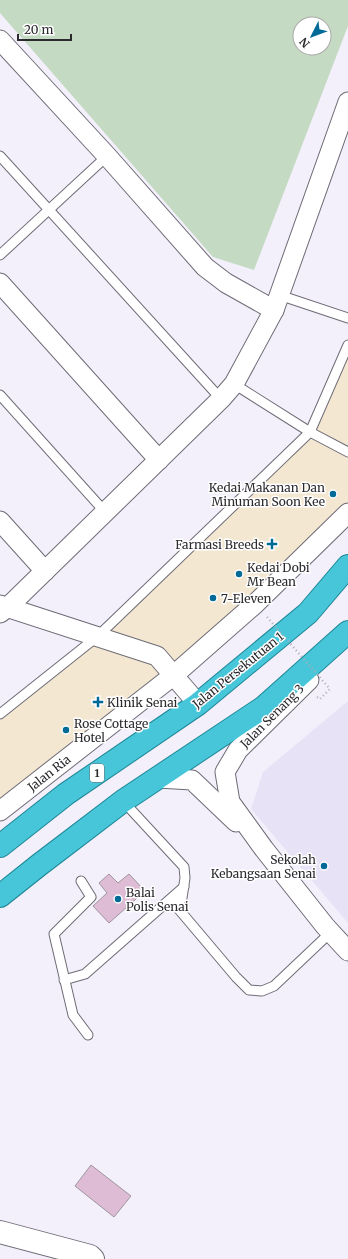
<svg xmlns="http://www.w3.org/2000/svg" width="348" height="1259" viewBox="0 0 348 1259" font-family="Merriweather,serif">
<rect width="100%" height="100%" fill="#f3f0fc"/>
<path fill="#f3e7d2" d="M348 356V504L249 602 0 808V719L96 642 311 435Z"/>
<path fill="#e7e2f5" d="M348 701V923L251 809 263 772Z"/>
<path fill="#c5dac2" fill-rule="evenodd" d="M0 0H348V26L254 270 213 257 0 13ZM300 24H324V48H300Z"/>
<g fill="#debcd5" stroke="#a0959d">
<path d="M109 874 118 883 129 874 145 891 109 923 93 906 107 893 99 883Z"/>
<path d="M91 1165 131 1196 114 1217 75 1186Z"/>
</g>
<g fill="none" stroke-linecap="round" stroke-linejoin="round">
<g stroke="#6e6b75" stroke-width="11">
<g id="service">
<path d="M0 156 221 399"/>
<path d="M0 255 107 156"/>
<path d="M279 295 348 318"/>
<path d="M234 384 310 432 348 452"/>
<path d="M0 395 105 512"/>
<path d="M0 714 98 636 310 432 348 345"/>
<path d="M123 801 184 867 185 878 182 898 176 906 236 977 249 990 262 991 274 986 331 932"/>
<path d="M81 881 91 897 54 934 73 1015 88 1035"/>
<path d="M64 980 85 974 184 887"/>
</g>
</g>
<g stroke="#6e6b75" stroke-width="21">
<g id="minor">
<path d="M0 40 107 156 205 267 226 283 274 310"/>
<path d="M0 283 159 460"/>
<path d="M0 521 45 571"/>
<path d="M0 605 157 656 198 704"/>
<path d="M0 613 8 607 221 399 234 384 274 310 348 102"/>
<path d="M309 680 238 750 225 772 230 802 264 849 325 926 348 951"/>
<path d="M158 778 192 780 236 822"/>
<path d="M0 811 174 675 255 604 348 513"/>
</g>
</g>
<g stroke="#6e6b75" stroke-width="24">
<path id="tertiary" d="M0 1232 90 1256 93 1259"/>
</g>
<g stroke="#1e8696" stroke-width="24">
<g id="trunk">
<path d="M0 846 66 794 198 704 308 613 348 566"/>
<path d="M0 896 39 865 123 801 264 707 348 632"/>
</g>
</g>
<path stroke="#afadb6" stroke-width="2.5" stroke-dasharray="1 3" stroke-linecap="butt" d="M317 697 320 699 330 689"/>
<use href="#service" stroke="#fff" stroke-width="9"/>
<use href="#minor" stroke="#fff" stroke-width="19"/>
<use href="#tertiary" stroke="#fff" stroke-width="22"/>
<use href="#trunk" stroke="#46c6d8" stroke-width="22"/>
<path stroke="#afadb6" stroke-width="2.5" stroke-dasharray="1 3" stroke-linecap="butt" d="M267 617 330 689"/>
</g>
<g fill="#006a97" stroke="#fff" stroke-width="1.5">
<circle cx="333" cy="494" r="4"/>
<path d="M270 538h4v4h4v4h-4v4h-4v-4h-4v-4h4z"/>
<circle cx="239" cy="574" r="4"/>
<circle cx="213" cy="598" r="4"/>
<path d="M96 696h4v4h4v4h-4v4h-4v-4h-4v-4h4z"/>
<circle cx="66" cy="730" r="4"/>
<circle cx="324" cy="866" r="4"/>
<circle cx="118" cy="899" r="4"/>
</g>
<g text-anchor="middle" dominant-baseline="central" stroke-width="3" stroke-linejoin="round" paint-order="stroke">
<rect fill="#fff" stroke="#6b6a6d" stroke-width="1" x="90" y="764" width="14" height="18" rx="3"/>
<g font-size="11" font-weight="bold" fill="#2b2a2e">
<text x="97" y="773">1</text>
</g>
<g font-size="12" fill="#2b2a2e" stroke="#fff" text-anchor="start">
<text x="325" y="487" text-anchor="end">Kedai Makanan Dan<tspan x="325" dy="14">Minuman Soon Kee</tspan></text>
<text x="264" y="544" text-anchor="end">Farmasi Breeds</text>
<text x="247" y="567">Kedai Dobi<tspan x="247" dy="14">Mr Bean</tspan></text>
<text x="221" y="598">7-Eleven</text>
<text x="107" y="702">Klinik Senai</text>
<text x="74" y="723">Rose Cottage<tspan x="74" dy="14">Hotel</tspan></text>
<text x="316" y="859" text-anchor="end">Sekolah<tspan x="316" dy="14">Kebangsaan Senai</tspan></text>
<text x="126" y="892">Balai<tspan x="126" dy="14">Polis Senai</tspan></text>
</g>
<g font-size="12" fill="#2b2a2e" stroke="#fff">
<text transform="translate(238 670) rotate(-39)">Jalan Persekutuan 1</text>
<text transform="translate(272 716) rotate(-45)">Jalan Senang 3</text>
<text transform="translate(49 773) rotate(-38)">Jalan Ria</text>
</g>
</g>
<g transform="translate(312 36) rotate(228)"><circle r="19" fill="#ffffff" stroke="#aaaaab"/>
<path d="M0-3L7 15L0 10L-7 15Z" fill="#006a97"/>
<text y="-6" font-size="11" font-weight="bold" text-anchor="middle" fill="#2b2a2e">N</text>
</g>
<path d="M18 34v6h53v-6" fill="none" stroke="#2b2a2e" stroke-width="2"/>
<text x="24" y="34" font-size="12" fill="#2b2a2e" stroke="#ffffff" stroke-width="3" paint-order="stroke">20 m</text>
</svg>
